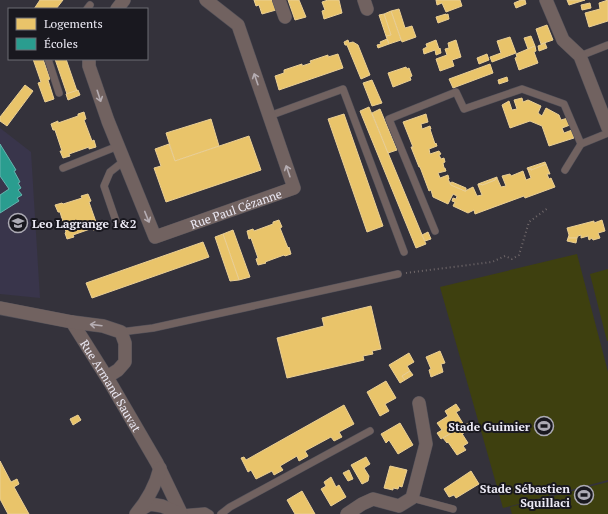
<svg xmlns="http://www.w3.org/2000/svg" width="608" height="514" viewBox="0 0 608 514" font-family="'PT Serif',serif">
<rect width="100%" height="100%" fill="#34323b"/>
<path fill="#39354b" d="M0 128 31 152 40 298 0 294Z"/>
<g fill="#3e400f">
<path d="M577 254 608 372V480L503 508 440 287Z"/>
<path d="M608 269V341H607L590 274Z"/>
<path d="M608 482V514H512L510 507Z"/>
</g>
<g fill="#e9c46a" stroke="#eacf94">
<path d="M40 0H63L56 9H34Z"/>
<path d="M254 0H272L276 10 262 14 259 5 256 6Z"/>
<path d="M288 0H299L306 17 295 20Z"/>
<path d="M328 0H339L342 13 324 19 322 11 325 10 322 2Z"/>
<path d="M436 0H460L462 6 446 12 442 3 437 5Z"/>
<path d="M521 0H525L526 4 516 8 514 3Z"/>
<path d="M567 0H585L569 5Z"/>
<path d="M608 0V21L589 27 585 13 600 9 599 3Z"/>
<path d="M590 3 591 8 582 10 581 5Z"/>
<path d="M399 9 405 28 412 26 416 37 402 42 391 11Z"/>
<path d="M391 11 401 40 389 44 386 36 391 35 384 14Z"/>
<path d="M384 14 391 35 386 36 379 15Z"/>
<path d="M446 14V15L448 14 449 19 438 23 436 17Z"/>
<path d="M547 25 553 40 541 44 536 29Z"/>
<path d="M531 36 535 46 528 49 524 38Z"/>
<path d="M510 37 516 53 492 62 490 57 501 53 497 41Z"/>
<path d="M387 39 389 44 378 48 377 45 381 44 380 42Z"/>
<path d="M348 40 349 43 353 42 358 45 370 75 361 79 347 45H345L344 42Z"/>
<path d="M436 40 439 49 440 48 441 53 436 55 435 50 424 54 423 49 427 47 426 44Z"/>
<path d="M456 40 461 57 452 60 454 66 440 71 436 59 447 55 445 49 449 48 448 43Z"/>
<path d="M545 43 547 48 539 51 538 46Z"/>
<path d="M535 46 536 51 534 52 538 63 519 70 515 58 517 57 516 54Z"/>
<path d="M338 54 343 68 279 90 275 76 284 73V70L302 64V66L311 63 310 61 328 55V57Z"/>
<path d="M487 54 489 60 479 64 477 58Z"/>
<path d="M33 59H43L50 79 48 80 54 99 45 102 38 83 41 82Z"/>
<path d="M55 59H66L77 91 67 94Z"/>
<path d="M490 64 493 73 453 88 449 79Z"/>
<path d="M406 67 407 69 409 68 412 76 410 77 411 80 393 87 388 73Z"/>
<path d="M507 77 508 81 499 84 498 80Z"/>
<path d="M372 80 382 103 372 106 363 83Z"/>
<path d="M25 85 33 91 7 126 0 121V117Z"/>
<path d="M78 90 80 95 68 100 66 94Z"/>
<path d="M522 98 523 102 528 100 541 106 538 113 542 116 546 108 559 115 561 120 568 118 570 125 562 128 564 133 572 130 574 138 549 146 542 126 530 121 510 128 502 105 509 101 512 110 517 109 514 100Z"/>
<path d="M369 107 425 242 426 244 416 248 360 111Z"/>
<path d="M380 109 397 150 388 153 372 113Z"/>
<path d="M84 112 86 119 84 120 92 141 94 140 96 147 89 149V147L69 154 70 156 63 158 60 151H62L55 130H53L51 124 58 121V123L78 116V114Z"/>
<path d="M344 114 383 226 367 232 328 119Z"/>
<path d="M426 114 428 122 421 124 422 129 430 126 431 129H430L435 144 436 143 437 146 429 149 430 154 439 151 441 154 439 155 441 159 444 158 445 162 443 163 444 168H445L446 171 438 173 440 178 448 175 449 179H448L451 185 465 191 473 187 477 196 482 195 478 185 481 184 482 185 495 180V179L497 178 501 187 506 186 502 176 510 174 511 176 523 171 526 180 531 178 528 170 531 168V170L546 164 550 174H547L549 179 551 178 555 187 525 198 524 196 475 214 474 210 468 213 453 206 455 202 452 201 453 198 456 199 457 196 453 194 448 204 433 197 431 190 429 191 420 167H419L411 147H413L403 122Z"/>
<path d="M211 119 219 146 175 161 166 133Z"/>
<path d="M249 136 261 170 166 202 154 168 161 166 155 149 169 144 175 161Z"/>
<path d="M545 162 546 164 531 170V168L528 170 527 168Z"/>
<path d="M497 177V178L495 179V180L482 185 481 184 478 185V184Z"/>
<path d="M452 182 466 188V191H465L451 185 450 183Z"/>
<path d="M88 194 91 201 89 202 96 222 98 221 100 228 93 230V228L73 235 74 237 67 239 65 233 66 232 60 212H58L55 205 62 203 63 204 82 198 81 196Z"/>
<path d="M279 220 282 227 280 228 288 248 289 247 291 254 285 256 284 255 265 262 266 263 258 265 256 259 258 258 251 238 249 239 247 231 253 229 254 231 273 224V222Z"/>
<path d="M602 220 605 231 598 233 600 238 593 240 592 238 589 240 588 236 581 238V235L578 236 577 238H568L569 235 567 228 594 221V223Z"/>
<path d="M233 230 250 277 239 280 223 234Z"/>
<path d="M428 232 431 239 425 241 422 235Z"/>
<path d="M223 234 239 280 230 281 215 237Z"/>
<path d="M568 238H577L576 243 567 241Z"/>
<path d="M203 242 209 257 92 298 86 283Z"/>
<path d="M371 306 381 349 372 351 373 354 363 356 364 360 287 378 277 338 324 326 322 318Z"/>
<path d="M440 351 445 363 441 364 443 372 431 377 429 370 431 369 426 357Z"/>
<path d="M409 353 414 362 407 366 410 371 402 376 405 380 400 383 389 365Z"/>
<path d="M410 371 413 375 405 380 402 376Z"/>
<path d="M386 381 396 398 385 404 389 411 380 416 367 392Z"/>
<path d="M456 404 460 410 456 412 464 425 441 439 437 433 442 430 437 423 448 416 445 411Z"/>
<path d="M344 405 354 424 339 432 342 437 334 441 331 437 305 451 308 456 299 461 297 456 280 466 283 470 274 475 272 471 256 479 251 470 248 472 241 458 244 457 246 460Z"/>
<path d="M78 415 81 420 73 425 70 419Z"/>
<path d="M470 422 472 428 462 434 459 429Z"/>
<path d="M400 423 413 445 398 454 389 440 386 443 381 434Z"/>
<path d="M459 429 468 443 463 446 466 450 457 455 448 442 447 443 443 438Z"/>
<path d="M366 457 370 464 364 468 369 476 368 481 362 484 351 465Z"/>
<path d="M0 461 11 482 17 479 19 484 14 487 29 514H8L0 499Z"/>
<path d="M390 466 407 470 402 487 399 486 398 489 393 488V490L384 488Z"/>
<path d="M349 470 353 479 348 481 343 473Z"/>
<path d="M471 471 479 484 456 498 454 495 449 497 444 489Z"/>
<path d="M331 477 336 487 339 485 346 497 331 506 321 489 326 486 324 482Z"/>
<path d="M302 491 315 514H295L287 500Z"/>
</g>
<path fill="#2a9d8f" stroke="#64b4ae" d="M0 144 16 170 14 171 20 182 18 183 21 188 18 190 22 195 17 198 19 201 0 213V195L9 189 0 176Z"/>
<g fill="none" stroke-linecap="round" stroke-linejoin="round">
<g stroke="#525058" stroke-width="8">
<g id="service">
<path d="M87 9 90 5"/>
<path d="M580 56 608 45"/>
<path d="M48 59 59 93"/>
<path d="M269 116 343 89 404 252"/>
<path d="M63 168 118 146"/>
<path d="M565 170 581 144"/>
<path d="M117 224 104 186 110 172 124 161"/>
<path d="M435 231 389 119 456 92 464 109 522 89 564 104 581 144 608 133"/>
<path d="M121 332 153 328 398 274"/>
<path d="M412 498 453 509"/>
<path d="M181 513 205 511 210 514"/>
<path d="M221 514 230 507 370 431"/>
</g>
</g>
<g stroke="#525058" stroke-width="14">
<g id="minor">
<path d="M279 0 285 17"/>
<path d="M364 0 367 9"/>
<path d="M546 0 563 40 580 56 608 128"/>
<path d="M117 9 124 0"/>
<path id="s1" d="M89 59V66L108 121 155 237 294 188 238 25 206 0"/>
<path id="s2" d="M0 308 72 322 111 384 157 463 181 513"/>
<path d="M72 322 103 326 121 332 125 343V362L118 370 107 377"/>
<path d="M140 510 150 504 162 506 181 514"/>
<path d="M136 514C147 501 156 484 160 468"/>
<path d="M347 514 362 504 373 499 399 506 412 498 426 444 419 403"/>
</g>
</g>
<path stroke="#70686a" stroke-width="2" stroke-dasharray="1 3" stroke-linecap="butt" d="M406 273 492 262 505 256 512 259 519 255 529 222 548 208"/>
<use href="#service" stroke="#716260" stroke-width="7"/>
<use href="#minor" stroke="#716260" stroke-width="13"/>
</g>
<defs><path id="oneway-shaft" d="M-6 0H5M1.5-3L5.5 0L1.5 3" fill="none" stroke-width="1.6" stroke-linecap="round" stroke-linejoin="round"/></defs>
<g stroke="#b5adb2">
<use href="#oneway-shaft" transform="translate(256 79) rotate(-109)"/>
<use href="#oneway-shaft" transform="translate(99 96) rotate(72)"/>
<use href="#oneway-shaft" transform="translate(288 171) rotate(-109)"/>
<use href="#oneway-shaft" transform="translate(147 217) rotate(68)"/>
<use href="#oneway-shaft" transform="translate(96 325) rotate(-173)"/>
</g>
<defs>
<g id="university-ring" transform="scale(1)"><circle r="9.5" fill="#19181f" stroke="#acaab4" stroke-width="1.5"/><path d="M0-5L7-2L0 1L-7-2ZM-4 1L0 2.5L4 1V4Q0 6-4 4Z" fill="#acaab4"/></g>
<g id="stadium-ring" transform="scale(1)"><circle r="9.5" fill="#19181f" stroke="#acaab4" stroke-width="1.5"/><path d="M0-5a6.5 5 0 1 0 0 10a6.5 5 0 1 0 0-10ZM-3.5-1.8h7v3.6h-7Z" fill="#acaab4"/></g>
</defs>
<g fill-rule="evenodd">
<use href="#university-ring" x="18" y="223"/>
<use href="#stadium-ring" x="544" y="426"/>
<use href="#stadium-ring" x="584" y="495"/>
</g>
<g text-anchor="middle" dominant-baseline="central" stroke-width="4" stroke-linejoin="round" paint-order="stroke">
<g font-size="12" fill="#eceaf5" stroke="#19181f">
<text stroke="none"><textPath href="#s1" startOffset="276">Rue Paul Cézanne</textPath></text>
<text stroke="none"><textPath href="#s2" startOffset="148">Rue Armand Sauvat</textPath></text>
</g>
<g font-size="12" font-weight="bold" fill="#eceaf5" stroke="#19181f" text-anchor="end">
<text x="32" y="223" text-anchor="start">Leo Lagrange 1&amp;2</text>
<text x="530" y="426">Stade Guimier</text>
<text x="570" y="488">Stade Sébastien<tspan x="570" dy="14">Squillaci</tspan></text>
</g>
</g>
<rect x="8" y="8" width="140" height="52" fill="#19181f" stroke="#6d6c75"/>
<rect x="16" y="18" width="20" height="12" fill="#e9c46a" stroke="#6d6c75"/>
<text x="44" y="28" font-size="12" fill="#eceaf5">Logements</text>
<rect x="16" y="38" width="20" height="12" fill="#2a9d8f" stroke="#6d6c75"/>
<text x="44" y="48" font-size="12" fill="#eceaf5">Écoles</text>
</svg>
